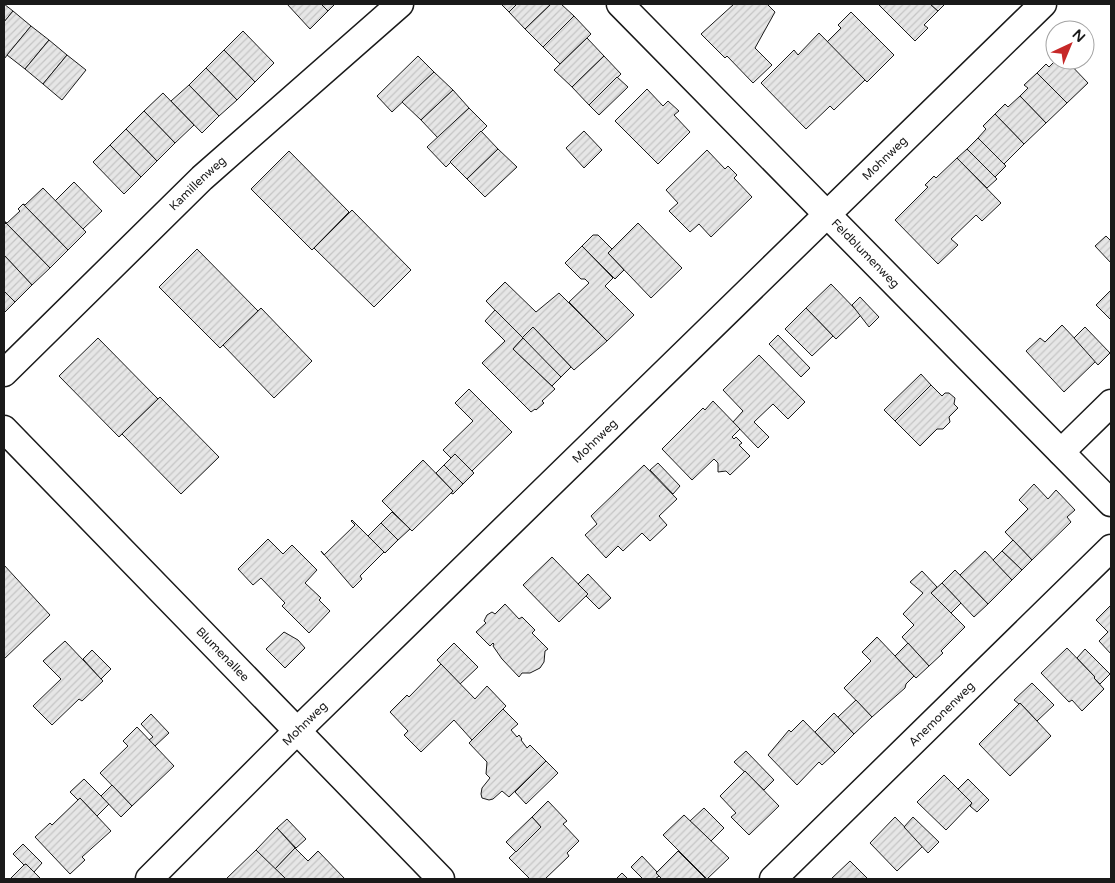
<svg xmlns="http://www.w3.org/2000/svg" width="1115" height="883" viewBox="0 0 1115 883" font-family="'Varela Round',sans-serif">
<defs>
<pattern id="building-hatch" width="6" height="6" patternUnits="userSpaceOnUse" patternTransform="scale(1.25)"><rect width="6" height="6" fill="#e6e6e6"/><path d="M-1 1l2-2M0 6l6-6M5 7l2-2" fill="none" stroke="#c5c5c5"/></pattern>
</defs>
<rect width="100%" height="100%" fill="#fff"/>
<g fill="url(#building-hatch)" stroke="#1a1a1a">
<path d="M4 4 13 11 4 22Z"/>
<path d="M287 4H321L328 11 310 29Z"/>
<path d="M321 4H335L328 11Z"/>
<path d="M501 4H517L509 12Z"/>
<path d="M517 4H551L525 29 509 12Z"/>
<path d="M551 4H561L574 16 543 47 525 29Z"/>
<path d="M734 4H767L775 12 755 48 772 65 753 83 727 56 725 58 701 34Z"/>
<path d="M878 4H930L938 11 924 25 928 28 915 41Z"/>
<path d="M930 4H945L938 11Z"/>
<path d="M13 11 31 26 4 59V22Z"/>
<path d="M851 12 894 55 867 82 827 42 841 28 838 25Z"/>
<path d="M574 16 591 34 560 64 543 47Z"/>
<path d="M31 26 49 40 25 69 7 55Z"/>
<path d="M243 31 274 63 255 82 224 50Z"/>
<path d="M819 33 865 80 834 110 830 106 806 129 761 83 794 50 798 55Z"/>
<path d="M587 38 604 56 572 87 554 70Z"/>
<path d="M49 40 67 55 43 84 25 69Z"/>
<path d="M224 50 255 82 237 100 206 68Z"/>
<path d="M67 55 86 70 62 100 43 84Z"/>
<path d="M418 56 434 72 392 112 377 96Z"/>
<path d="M604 56 621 74 589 105 572 87Z"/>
<path d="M1056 60H1066L1088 83 1067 103 1037 73 1046 64 1049 67Z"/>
<path d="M206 68 237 100 219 116 189 85Z"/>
<path d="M434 72 453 90 421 120 402 102Z"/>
<path d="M1037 73 1067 103 1046 123 1020 96 1028 88 1024 85Z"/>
<path d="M617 77 628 87 599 115 589 105Z"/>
<path d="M189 85 219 116 202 133 171 101Z"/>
<path d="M647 89 663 106 668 101 679 111 674 115 690 132 658 164 615 121Z"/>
<path d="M453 90 469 108 438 138 421 120Z"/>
<path d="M163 93 194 125 175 143 144 111Z"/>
<path d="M1020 96 1046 123 1024 144 995 114 1005 104 1008 107Z"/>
<path d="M469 108 487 126 446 167 427 147Z"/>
<path d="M144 111 175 143 157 161 126 129Z"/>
<path d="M995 114 1024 144 1004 164 978 138 986 129 983 126Z"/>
<path d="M126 129 157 161 141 177 110 145Z"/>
<path d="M481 131 498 149 467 179 450 162Z"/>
<path d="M584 131 602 150 584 168 566 148Z"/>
<path d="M978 138 1006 166 995 177 967 149Z"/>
<path d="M110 145 141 177 124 194 93 162Z"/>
<path d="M498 149 517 167 485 197 467 179Z"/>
<path d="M967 149 997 179 987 188 957 158Z"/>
<path d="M707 150 725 169 728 166 737 175 734 178 752 197 711 237 699 224 690 232 669 211 678 203 666 190Z"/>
<path d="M289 151 349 212 312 250 251 189Z"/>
<path d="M957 158 1001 203 982 221 976 215 951 239 958 245 938 264 895 220 928 187 925 185 934 176 936 178Z"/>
<path d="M74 182 102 211 83 229 55 201Z"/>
<path d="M43 188 86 232 68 250 23 204 25 205Z"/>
<path d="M23 204 68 250 50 268 4 221 7 223 20 211 18 209Z"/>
<path d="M352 210 411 270 374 307 314 248Z"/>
<path d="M6 223 50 268 32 285 4 255V225Z"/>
<path d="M638 223 682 268 651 298 608 253Z"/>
<path d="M593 235H598L612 249 608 253 624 270 615 279 582 246Z"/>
<path d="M1106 236 1111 241V263L1095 246Z"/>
<path d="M582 246 613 278 605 286 634 315 607 341 569 302 589 283 585 279H581L565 263Z"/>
<path d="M197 249 258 311 220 348 159 287Z"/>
<path d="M4 255 32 285 15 302 4 291Z"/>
<path d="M505 282 536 312 559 293 607 341 574 370 533 327 522 338 486 301Z"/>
<path d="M831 284 861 315 836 339 806 308Z"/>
<path d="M1111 290V320L1096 305Z"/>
<path d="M4 291 15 302 4 313Z"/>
<path d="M860 297 879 317 869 327 852 305Z"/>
<path d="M261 308 312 361 274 398 223 345Z"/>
<path d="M806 308 833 336 812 356 785 329Z"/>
<path d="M495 310 523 338 513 349 555 389 542 401 544 403 536 410 535 409 531 412 482 363 505 341 485 321Z"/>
<path d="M1062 325 1096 361 1064 392 1026 351 1040 338 1045 342Z"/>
<path d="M533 327 571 367 561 377 522 338Z"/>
<path d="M1085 327 1110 353 1098 365 1074 338Z"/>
<path d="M778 335 810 368 801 377 769 344Z"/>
<path d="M98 338 158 399 119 437 59 376Z"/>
<path d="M523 338 561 377 552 386 513 349Z"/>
<path d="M759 355 805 402 788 419 773 404 754 422 769 437 758 448 733 422 743 411 723 390Z"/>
<path d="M921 374 931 385 895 421 884 410Z"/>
<path d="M931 385 942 396 945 393H949L955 398 954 404 958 408 949 417 950 422 943 429H937L920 446 895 421Z"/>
<path d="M469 389 512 432 472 471 455 454 451 458 443 450 473 421 455 403Z"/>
<path d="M160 397 219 457 181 494 122 434Z"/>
<path d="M713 401 740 429 732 437 734 439 736 437 742 443 739 445 750 456 730 475 726 471 718 472V463L714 459 692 480 662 449 703 408 705 410Z"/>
<path d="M455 454 474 473 463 484 444 465Z"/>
<path d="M423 460 453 491 412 531 382 501Z"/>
<path d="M658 463 680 486 673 494 650 470Z"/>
<path d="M444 465 463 484 453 494 451 493 453 491 436 473Z"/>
<path d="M644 465 677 499 659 516 667 525 650 541 642 533 623 551 618 546 606 558 585 535 597 524 591 516Z"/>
<path d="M1034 484 1048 499 1056 490 1075 510 1067 517 1071 522 1032 560 1005 532 1028 509 1019 500Z"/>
<path d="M392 512 410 529 398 540 381 523Z"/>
<path d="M352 520 384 552 360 576 362 579 353 588 321 551 324 555 355 525 351 521Z"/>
<path d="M381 523 398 540 385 553 368 536Z"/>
<path d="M268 539 283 554 292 545 317 570 305 583 321 598 319 600 330 611 309 633 282 606 285 603 261 578 253 585 238 569Z"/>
<path d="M1013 540 1032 560 1022 570 1002 551Z"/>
<path d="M985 551 1012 580 988 604 960 575Z"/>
<path d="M1002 551 1022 570 1012 580 993 560Z"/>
<path d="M552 557 588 594 559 622 523 585Z"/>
<path d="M4 565 50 615 4 659Z"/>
<path d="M955 570 988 604 974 617 942 583Z"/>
<path d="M922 571 937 587 931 593 965 627 941 651 943 653 929 666 902 637 914 625 903 614 923 593 910 582Z"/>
<path d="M588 574 611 598 599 609 586 596 588 594 578 584Z"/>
<path d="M942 583 961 603 951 613 931 593Z"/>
<path d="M505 604 519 619 522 617 535 630 532 633 548 649 545 651 544 662 540 668 530 673H522L519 677 502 659 493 646 494 644 493 643 490 646 476 632 486 623 484 621 487 615 492 612 495 614Z"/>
<path d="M1111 605V654L1099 641 1108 632 1096 620Z"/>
<path d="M284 632 298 640 305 648 285 668 266 649Z"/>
<path d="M877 637 914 676 906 684 905 688 872 717 844 688 871 661 862 652Z"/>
<path d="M65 641 103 681 82 701 79 699 52 725 33 706 61 679 43 661Z"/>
<path d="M454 643 478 667 460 684 437 660Z"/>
<path d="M908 643 929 666 916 678 895 656Z"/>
<path d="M1067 648 1095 677 1094 678 1104 689 1082 711 1072 700 1069 702 1041 673Z"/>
<path d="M1085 649 1110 674 1100 684 1094 678 1095 677 1077 658Z"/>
<path d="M92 650 111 669 101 679 83 659Z"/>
<path d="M441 664 475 699 487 686 506 706 472 740 454 720 421 752 404 735 408 731 390 712 407 695 409 697Z"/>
<path d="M1032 683 1054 705 1037 721 1020 703 1019 704 1014 700Z"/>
<path d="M856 700 872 717 854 734 838 717Z"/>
<path d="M1020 703 1051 736 1010 776 979 744Z"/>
<path d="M503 709 518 724 511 730 517 737 519 735 522 739 521 740 527 748 530 745 546 761 509 797 502 791 493 799 489 800 482 798 481 794 482 788 490 778 486 774 487 762 469 743Z"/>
<path d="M834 713 854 734 835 753 815 732Z"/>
<path d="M151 714 169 733 155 746 149 740 153 737 141 724Z"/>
<path d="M803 720 835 753 822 765 819 762 797 785 768 755 789 730 791 732Z"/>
<path d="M137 727 174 766 132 806 100 773 128 746 123 741Z"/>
<path d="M746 751 774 780 764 790 734 762Z"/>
<path d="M546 761 558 773 526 804 515 792Z"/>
<path d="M745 771 779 806 749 835 731 817 736 813 720 796Z"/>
<path d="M944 775 972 803 946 830 917 802Z"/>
<path d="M84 779 109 804 97 816 80 798 78 800 70 792Z"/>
<path d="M968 779 989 800 977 812 970 806 972 803 958 789Z"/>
<path d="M112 785 132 806 121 817 101 796Z"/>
<path d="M80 798 111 831 82 857 85 860 70 874 35 837 50 823 52 825Z"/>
<path d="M548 801 567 821 563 824 579 841 567 853 569 856 545 879H530L509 858 541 827 532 817Z"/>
<path d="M704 808 724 828 711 841 690 821Z"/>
<path d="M684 815 729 858 707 879 663 835Z"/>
<path d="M532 817 541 827 516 852 506 842Z"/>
<path d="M895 817 923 846 897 871 870 843Z"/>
<path d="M913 817 939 842 928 853 904 827Z"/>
<path d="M287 819 306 839 296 848 277 828Z"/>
<path d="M277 828 295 848 275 869 256 850Z"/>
<path d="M23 844 42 863 34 872 26 864 24 865 13 854Z"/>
<path d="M295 848 308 861 318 851 345 879H286L275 869Z"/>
<path d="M256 850 286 879H226Z"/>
<path d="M678 851 706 879H662L656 873Z"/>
<path d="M642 856 657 872 656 873 659 876 655 879H643L631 867Z"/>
<path d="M850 861 868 879H831Z"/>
<path d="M26 864 41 879H10L24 865Z"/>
<path d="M622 873 628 879H616Z"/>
</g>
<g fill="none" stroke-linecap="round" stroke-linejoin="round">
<g stroke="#1a1a1a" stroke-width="29">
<g id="minor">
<path id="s1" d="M620 4 1111 503"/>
<path id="s2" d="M4 373 202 178 400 4"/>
<path id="s3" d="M4 429 441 879"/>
<path d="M1061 452 1111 403"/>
<path id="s4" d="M149 879 296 732 1043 4"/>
<path id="s5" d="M773 879 1111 548"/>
</g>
</g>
<use href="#minor" stroke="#fff" stroke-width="26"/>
</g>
<g text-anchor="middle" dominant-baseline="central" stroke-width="4" stroke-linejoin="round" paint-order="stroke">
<g font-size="12" fill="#1a1a1a" stroke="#fff">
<text stroke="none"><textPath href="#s4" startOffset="1030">Mohnweg</textPath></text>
<text stroke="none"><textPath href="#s2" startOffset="271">Kamillenweg</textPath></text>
<text stroke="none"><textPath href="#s1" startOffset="350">Feldblumenweg</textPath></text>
<text stroke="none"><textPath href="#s4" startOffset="625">Mohnweg</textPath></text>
<text stroke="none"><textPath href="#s3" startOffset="314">Blumenallee</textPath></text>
<text stroke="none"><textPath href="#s5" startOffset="236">Anemonenweg</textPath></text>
<text stroke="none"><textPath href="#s4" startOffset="220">Mohnweg</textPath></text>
</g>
</g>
<rect width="1115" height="883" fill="none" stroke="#1a1a1a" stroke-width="10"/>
<g transform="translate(1070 45) rotate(44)"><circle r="24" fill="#ffffff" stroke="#a3a3a3"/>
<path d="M0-4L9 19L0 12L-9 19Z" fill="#c62828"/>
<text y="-8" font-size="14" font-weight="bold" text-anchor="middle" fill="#1a1a1a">N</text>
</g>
</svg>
